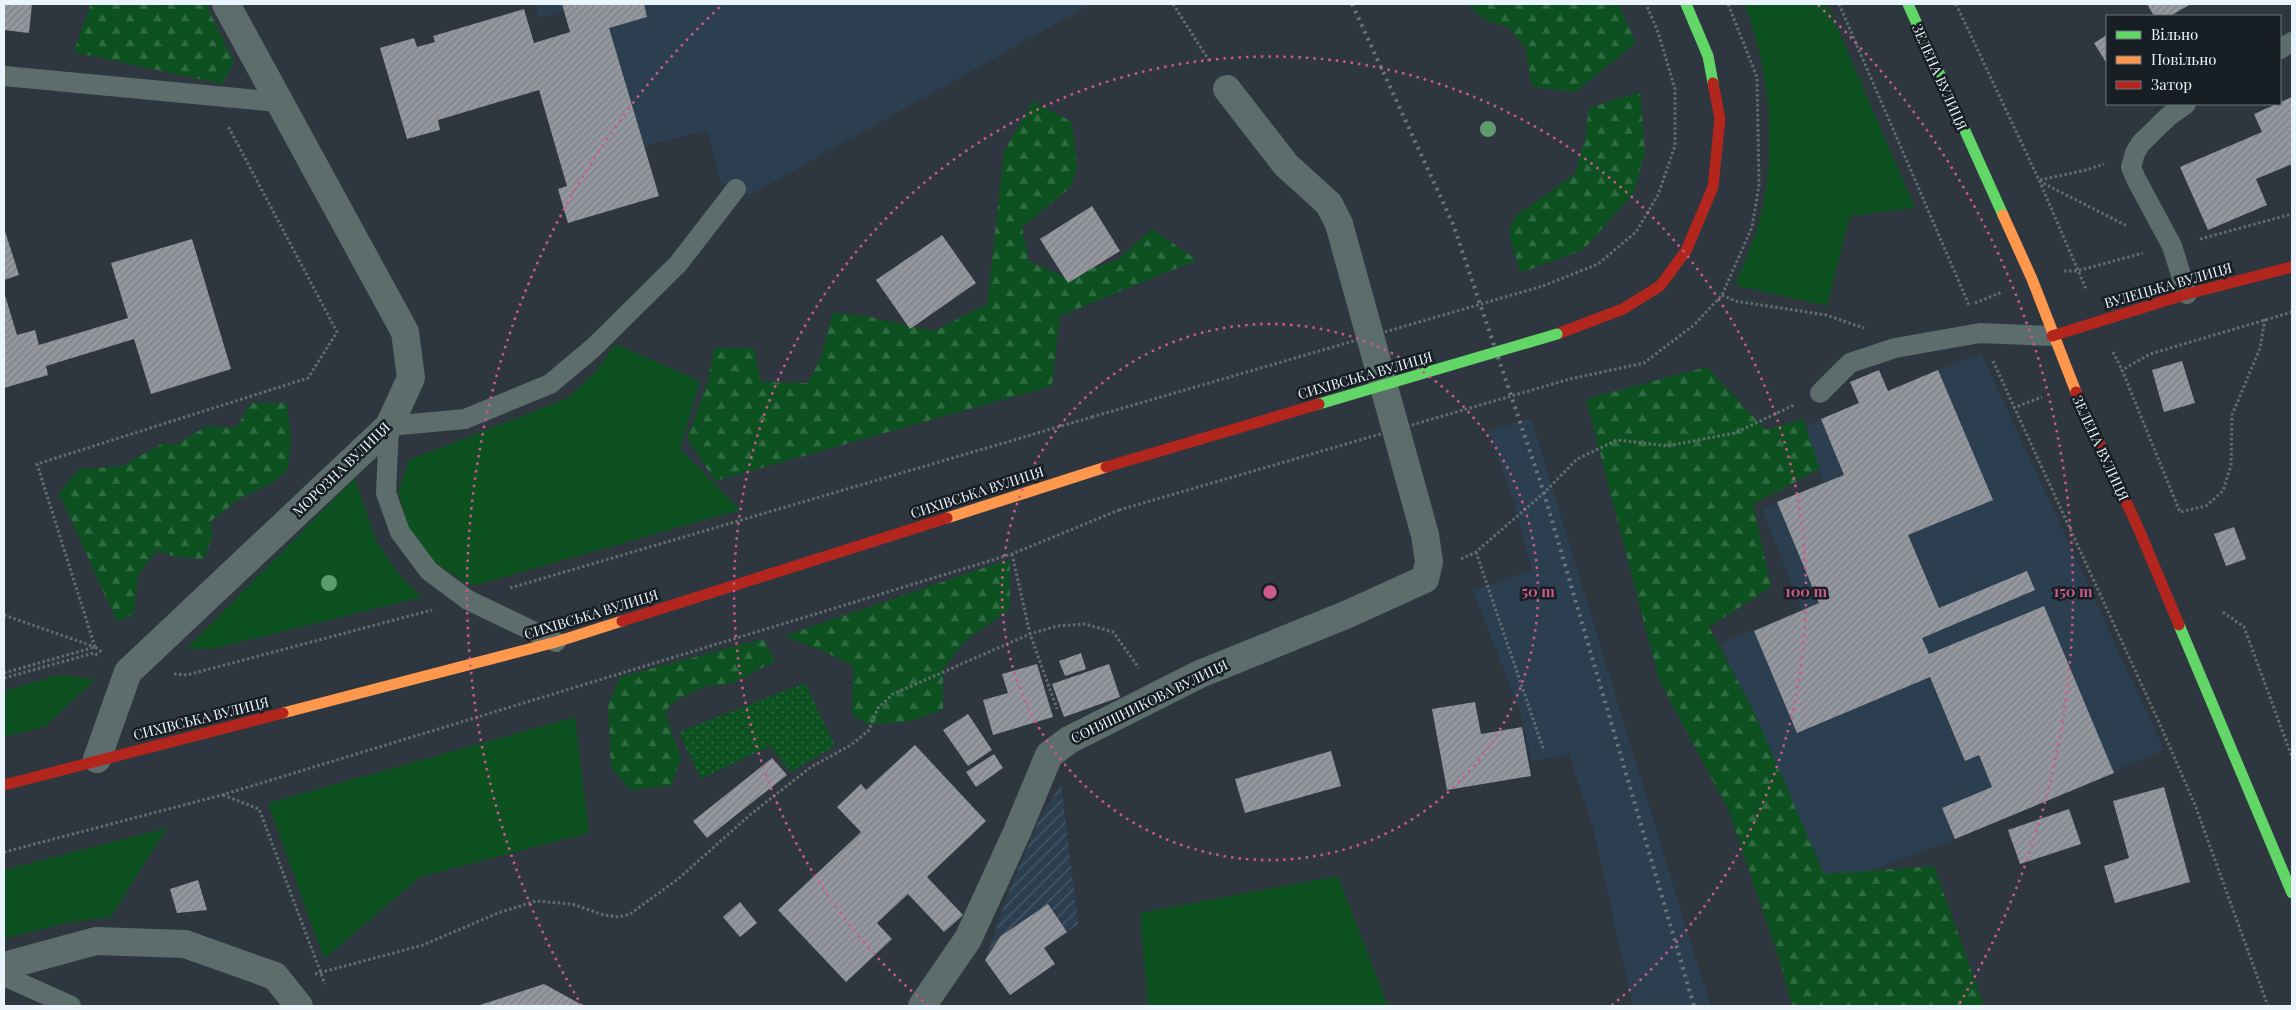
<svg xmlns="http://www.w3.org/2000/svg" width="2296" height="1010" viewBox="0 0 2296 1010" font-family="'Playfair Display',serif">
<defs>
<pattern id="industrial-furrows" width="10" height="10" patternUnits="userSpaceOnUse" patternTransform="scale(1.25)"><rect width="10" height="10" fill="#2b3f50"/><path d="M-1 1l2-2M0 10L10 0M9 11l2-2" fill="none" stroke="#4a5b6a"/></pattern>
<pattern id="forest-firs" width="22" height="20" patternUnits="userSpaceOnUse" patternTransform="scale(1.25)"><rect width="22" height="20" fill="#0d5121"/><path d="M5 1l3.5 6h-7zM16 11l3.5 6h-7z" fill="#306b42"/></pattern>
<pattern id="garden-dots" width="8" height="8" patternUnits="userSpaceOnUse" patternTransform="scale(1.25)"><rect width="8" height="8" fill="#0d5121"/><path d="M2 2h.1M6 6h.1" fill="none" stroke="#306b42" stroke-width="1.8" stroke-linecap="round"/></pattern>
<pattern id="building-hatch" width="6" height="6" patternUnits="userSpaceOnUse" patternTransform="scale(1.25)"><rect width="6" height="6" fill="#94979e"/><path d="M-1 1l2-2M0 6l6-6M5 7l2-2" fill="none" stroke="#7d8085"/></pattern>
</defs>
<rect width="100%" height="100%" fill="#2e373f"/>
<g fill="#2b3f50">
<path d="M536 4H1091L750 195 721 183 708 130 644 146 564 11 539 18Z"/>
<path d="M1981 353 2164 750 1955 839 1809 894 1721 643 1802 610 1762 509 1824 483 1803 427Z"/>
<path d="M1531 418 1695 957 1711 1006H1633L1593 827 1569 754 1532 761 1519 709 1473 591 1532 570 1514 502 1489 431Z"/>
</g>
<path fill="url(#industrial-furrows)" d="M1061 784 1078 924 1044 948 1055 964 1010 995 985 960 1009 892 1038 823Z"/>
<g fill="#0d5121">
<path d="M1744 4H1827L1915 208 1850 216 1827 306 1735 285C1742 268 1750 250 1756 232 1779 159 1772 74 1744 4Z"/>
<path d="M616 344 700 381 680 449 740 510 472 586 435 563 408 526 398 493 409 460 568 398 596 371Z"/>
<path d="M355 478 375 538 396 571 422 597 213 649H186Z"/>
<path d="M59 675 96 679 44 727 4 737V691Z"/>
<path d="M575 717 589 833 420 877 324 959 268 803Z"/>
<path d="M167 828 111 917 61 924 4 939V870Z"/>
<path d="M1338 876 1388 1006H1148L1140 913Z"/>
</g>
<g fill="url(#forest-firs)">
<path d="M91 4H206L234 62 222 84 74 52Z"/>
<path d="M1466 4H1618L1636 43 1575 92 1532 87 1525 48 1509 28 1486 20Z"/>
<path d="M1640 92 1645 152 1634 193 1583 250 1520 273 1509 233 1515 216 1575 174 1585 139 1589 108Z"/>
<path d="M1033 101 1072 122 1077 168 1071 187 1022 227 1029 261 1062 276 1116 261 1152 229 1197 260 1060 316 1052 386 715 481 687 438 708 381 714 348H754L761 382 808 383 820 360 833 313 866 316 934 331 987 304 1004 152Z"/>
<path d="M1707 367 1766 430 1803 419 1820 469 1753 504 1771 587 1709 627 1754 712 1824 874 1934 866 1984 1006H1792L1779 958 1728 809 1659 680 1586 399Z"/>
<path d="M251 403H287L291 437 288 469 274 482 241 498 211 521 212 538 204 559 177 557 156 551 138 576 134 614 117 622 59 493 80 469 122 466 163 443 175 445 207 426 236 428Z"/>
<path d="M1010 559V609L966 640 943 669V709L912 721 869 725 852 715 853 666 821 650 784 636Z"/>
<path d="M763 639 775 661 733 683 703 687 676 700 665 712 681 759 671 786 630 790 611 767 608 706 620 677Z"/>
</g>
<path fill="url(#garden-dots)" d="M805 683 835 746 791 772 770 746 701 779 679 732Z"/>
<g fill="url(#building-hatch)">
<path d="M4 4H32L29 33 4 30Z"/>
<path d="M562 4H644L647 17 609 28 659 196 568 223 558 189 567 186 539 90 438 120 440 130 407 139 380 48 414 38 417 47 435 42 433 36 524 9 534 43 570 32Z"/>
<path d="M2147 4H2191L2170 16H2154Z"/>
<path d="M2107 35V64L2094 43Z"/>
<path d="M2292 97V164L2256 179 2267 205 2208 230 2180 167 2262 132 2254 114Z"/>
<path d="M1092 206 1120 251 1068 283 1040 239Z"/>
<path d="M4 228 19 275 4 280Z"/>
<path d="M942 235 976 283 910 329 876 280Z"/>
<path d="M192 239 231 369 151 394 134 339 46 366 48 375 4 388V292L17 335 35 330 39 345 128 318 111 263Z"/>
<path d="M2182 361 2195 403 2164 412 2152 370Z"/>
<path d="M1879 370 1888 391 1938 370 1993 500 1908 535 1939 608 2027 571 2035 590 1922 638 1929 654 2044 606 2114 773 1955 839 1942 808 1992 787 1979 755 1965 761 1930 677 1797 733 1754 631 1819 603 1777 502 1844 475 1821 419 1859 403 1850 382Z"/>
<path d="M2234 527 2246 559 2226 566 2214 534Z"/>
<path d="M1081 653 1086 669 1065 676 1059 661Z"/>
<path d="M1037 664 1053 717 993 735 983 700 1008 693 1002 674Z"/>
<path d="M1109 664 1120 697 1064 717 1052 684Z"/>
<path d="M1475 702 1481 734 1522 727 1531 776 1447 790 1432 709Z"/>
<path d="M968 714 992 750 968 766 943 730Z"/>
<path d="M915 745 986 821 927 877 963 915 944 932 908 894 877 923 892 939 846 982 778 910 861 832 837 807 861 784 866 790Z"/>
<path d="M1331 751 1341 786 1245 813 1235 779Z"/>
<path d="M994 754 1003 768 976 787 966 772Z"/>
<path d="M772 758 787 775 707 838 693 821Z"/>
<path d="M2164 787 2190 882 2115 903 2104 866 2129 858 2113 801Z"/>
<path d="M2069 809 2081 844 2020 864 2008 830Z"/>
<path d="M198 880 207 910 177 913 170 889Z"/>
<path d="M740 902 757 923 740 937 723 917Z"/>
<path d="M1048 904 1067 932 1044 948 1055 964 1010 995 985 960 1001 936Z"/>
<path d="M544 984 584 1006H477Z"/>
</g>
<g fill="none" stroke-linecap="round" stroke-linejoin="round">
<g stroke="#616d6f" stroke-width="3" stroke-dasharray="2.5 2.5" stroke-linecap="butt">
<path d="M1173 4 1210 62"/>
<path d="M1839 4 1969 305"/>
<path d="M1956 4 2039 180 2086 289"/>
<path d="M2040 180 2086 170 2104 164"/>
<path d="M2039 181 2127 226"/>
<path d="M2200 239 2292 214"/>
<path d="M2064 271H2077L2143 253"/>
<path d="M1543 286 1598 264 1636 232 1658 195 1675 146V89L1658 32 1646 4"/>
<path d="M1722 295 1735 301 1826 315 1864 328"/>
<path d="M1975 303 2002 292"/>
<path d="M2265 319 2260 348 2232 415 2231 465 2223 491 2206 506 2180 512 2122 370 2150 354 2292 312"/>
<path d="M2113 352 2122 370"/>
<path d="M1993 361 2162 729 2195 805 2268 1006"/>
<path d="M1570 379 1644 363 1694 325 1722 295 1752 227 1759 185 1757 77 1728 4"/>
<path d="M2013 408 2042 397"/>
<path d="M1476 552 1544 751"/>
<path d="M1012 554 1030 634 1057 709"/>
<path d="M1461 559 1476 552 1507 525 1544 493 1577 459 1617 440 1668 446 1735 433 1794 405"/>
<path d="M510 588 1092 417"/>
<path d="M2223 612 2244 627 2292 757"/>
<path d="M4 615 95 647"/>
<path d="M95 647 37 464 308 378 337 332 228 126"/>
<path d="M4 673 95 647 103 653"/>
<path d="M174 674 187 675 432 610"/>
<path d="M4 678 94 653 99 656"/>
<path d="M223 795 259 809 325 984"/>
<path d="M4 852 222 795 1012 554 1119 510"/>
<path d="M315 974 423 945 498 913 536 901 572 904 604 915 619 917 630 914 678 879 751 814 811 767 851 745 869 730 878 708 893 694 1030 634 1057 626 1085 624 1113 632 1139 668"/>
</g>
<g stroke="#5c6d6c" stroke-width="20">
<path d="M2280 49 2292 42"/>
<path d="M4 76 278 102"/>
<path d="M2186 104 2169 116 2141 143 2135 153 2131 167 2136 179 2172 246 2187 294"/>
<path d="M1820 393 1850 363 1895 348 1980 333 2052 336"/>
<path d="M556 642 468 600 429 571 400 532 386 493 389 426 465 419 550 384 593 348 678 264 736 189"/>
<path d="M4 976 71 1006"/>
</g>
<g stroke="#5c6d6c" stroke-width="28">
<path d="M97 759 128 672 389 426 411 378 405 332 226 4"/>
<path d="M4 966 96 941 185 944 275 976 299 1006"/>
<path d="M922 1006 968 939 1017 832 1049 755 1069 740 1200 674 1348 614 1425 579 1429 562 1425 535 1339 224 1329 204 1286 165 1227 89"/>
</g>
<g stroke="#63d668" stroke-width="11">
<path d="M1686 4 1708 56 1713 83"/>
<path d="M1908 4 2003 215"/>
<path d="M2179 625 2292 893"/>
</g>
<g stroke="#ff974d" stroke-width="11">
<path d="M2003 215 2032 279 2076 392"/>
<path d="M947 518 1106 467"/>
<path d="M283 713 556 642 622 621"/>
</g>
<g stroke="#b3261e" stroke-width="11">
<path d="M1557 334 1623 309 1660 286 1686 251 1713 187 1720 119 1713 83"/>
<path d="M2052 336 2187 294 2292 267"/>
<path d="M2076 392 2140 532 2179 625"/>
<path d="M622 621 947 518"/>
<path d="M4 785 283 713"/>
</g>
<path stroke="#6a7678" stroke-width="4" stroke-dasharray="2.5 5" stroke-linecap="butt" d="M1352 4 1453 224 1544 493 1694 1006"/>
<g stroke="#616d6f" stroke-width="3" stroke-dasharray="2.5 2.5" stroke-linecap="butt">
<path d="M1092 417 1543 286"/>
<path d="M1119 510 1570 379"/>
</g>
<path stroke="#63d668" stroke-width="11" d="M1319 404 1557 334"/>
<path stroke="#b3261e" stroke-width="11" d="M1106 467 1319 404"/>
</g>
<g fill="#5e9b6d">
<circle cx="1488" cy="129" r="8"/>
<circle cx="329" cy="583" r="8"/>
</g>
<g fill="none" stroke="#ce5a8c" stroke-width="2.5" stroke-dasharray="2.5 5">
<circle cx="1270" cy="592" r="268"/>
<path d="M929 1006A536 536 0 1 1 1611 1006"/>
<path d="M582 1006A803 803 0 0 1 722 5M1818 5A803 803 0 0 1 1958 1006"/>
</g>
<g text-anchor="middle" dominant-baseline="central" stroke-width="5" stroke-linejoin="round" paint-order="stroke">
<g font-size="14" fill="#eaf4fd" stroke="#171e24">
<text transform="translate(1940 77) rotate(66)">ЗЕЛЕНА ВУЛИЦЯ</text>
<text transform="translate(2168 285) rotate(-16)">ВУЛЕЦЬКА ВУЛИЦЯ</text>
<text transform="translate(1365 375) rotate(-16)">СИХІВСЬКА ВУЛИЦЯ</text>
<text transform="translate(2101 448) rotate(65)">ЗЕЛЕНА ВУЛИЦЯ</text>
<text transform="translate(341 469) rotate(-44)">МОРОЗНА ВУЛИЦЯ</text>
<text transform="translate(977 492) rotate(-18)">СИХІВСЬКА ВУЛИЦЯ</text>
<text transform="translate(591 614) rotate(-17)">СИХІВСЬКА ВУЛИЦЯ</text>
<text transform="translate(1149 701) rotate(-26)">СОНЯШНИКОВА ВУЛИЦЯ</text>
<text transform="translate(201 718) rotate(-14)">СИХІВСЬКА ВУЛИЦЯ</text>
</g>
</g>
<circle cx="1270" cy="592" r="8" fill="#ce5a8c" stroke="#171e24" stroke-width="2.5"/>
<g font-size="15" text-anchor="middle" font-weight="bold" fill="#ce5a8c" stroke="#171e24" stroke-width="5" stroke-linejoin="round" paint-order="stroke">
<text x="1538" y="597">50 m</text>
<text x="1806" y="597">100 m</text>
<text x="2073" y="597">150 m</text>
</g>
<rect width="2296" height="1010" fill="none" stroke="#eaf4fd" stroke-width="10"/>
<rect x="2106" y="15" width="175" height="90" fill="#171e24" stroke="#6b747b"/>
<rect x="2116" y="31" width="25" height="8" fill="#63d668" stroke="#6b747b"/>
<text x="2151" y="40" font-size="15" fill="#eaf4fd">Вільно</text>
<rect x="2116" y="56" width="25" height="8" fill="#ff974d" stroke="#6b747b"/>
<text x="2151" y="65" font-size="15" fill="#eaf4fd">Повільно</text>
<rect x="2116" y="81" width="25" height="8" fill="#b3261e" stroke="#6b747b"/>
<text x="2151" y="90" font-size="15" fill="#eaf4fd">Затор</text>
</svg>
